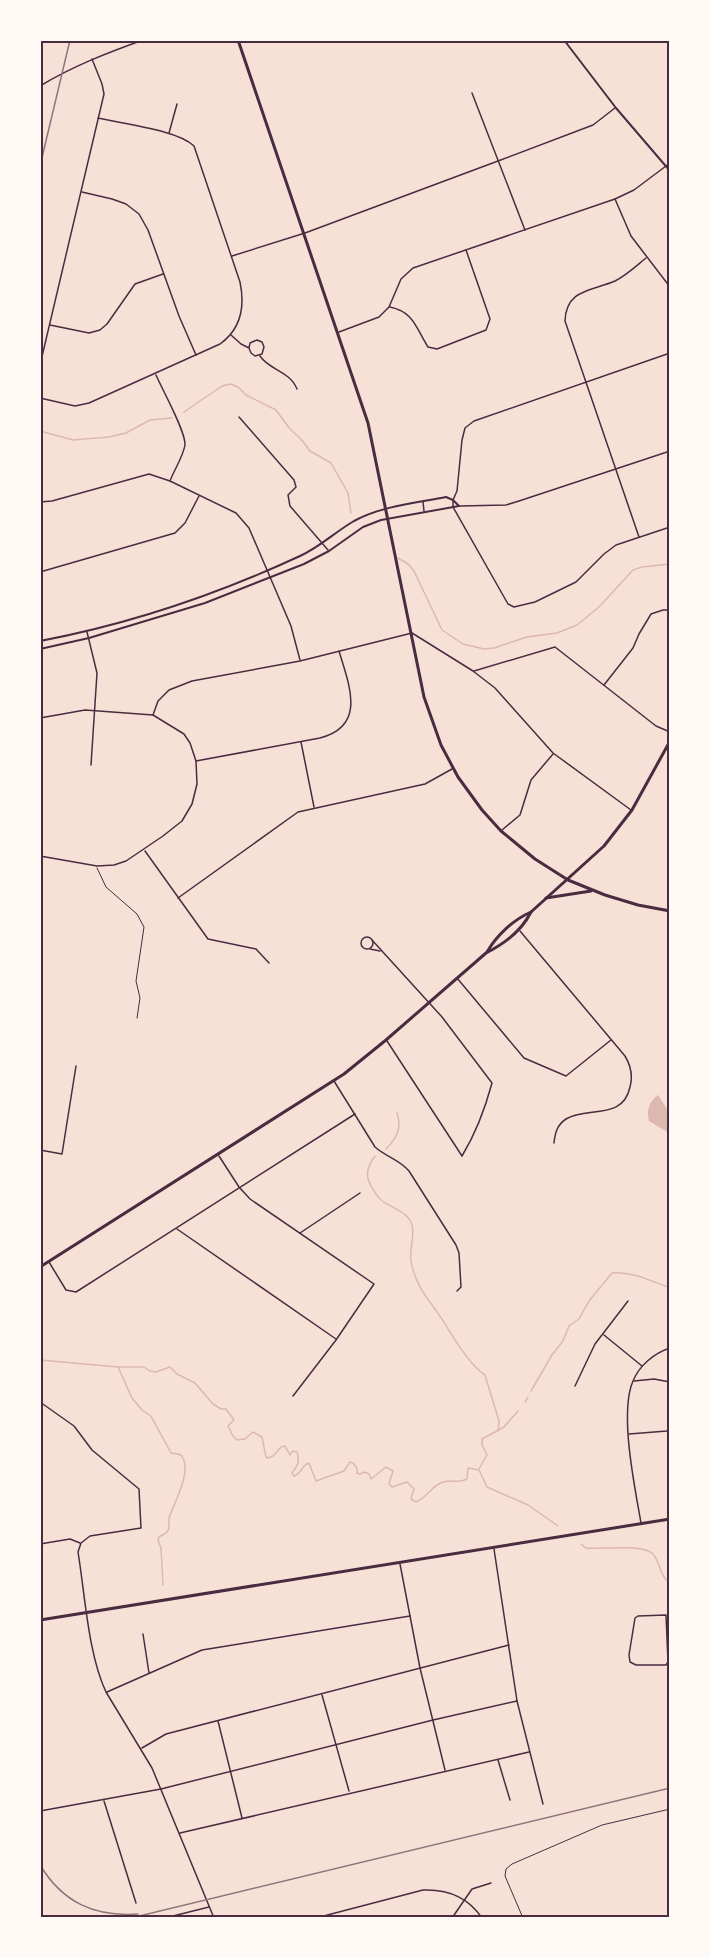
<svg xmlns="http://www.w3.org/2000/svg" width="710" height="1958" viewBox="0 0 710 1958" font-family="'Public Sans',sans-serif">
<rect width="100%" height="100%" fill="#f7e1d7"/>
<path fill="#dcb8b0" d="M658 1095 669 1112V1133L649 1121C646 1111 649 1101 658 1095Z"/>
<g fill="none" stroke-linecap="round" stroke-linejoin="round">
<g stroke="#dcb8b0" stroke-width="1.5">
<path d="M184 412 222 386 230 384 238 387 246 395 276 410 290 429 301 439 310 451 331 463 348 493 351 513"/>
<path d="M40 431 73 440 109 437 126 433 150 420 172 418"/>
<path d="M398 558 408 564 414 571 442 630 463 644 484 649 494 648 527 637 557 633 577 625 599 607 633 570 642 567 670 564"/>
<path d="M386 1149C397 1138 402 1128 397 1113"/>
<path d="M375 1156C367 1167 364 1177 373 1189 375 1192 377 1197 381 1200 391 1208 408 1211 412 1225 415 1237 409 1249 411 1261 416 1291 435 1305 448 1329 457 1343 471 1366 485 1375L499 1421 498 1431"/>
<path d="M40 1360 118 1367H144L150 1371 156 1372 170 1367 177 1374 195 1383 213 1404 221 1409H226L234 1420 228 1426 233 1436 237 1440 245 1439 253 1432 262 1437 266 1457 268 1458 273 1456 281 1447 285 1446 290 1455 293 1451 297 1452C300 1462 298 1465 292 1473L294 1476C301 1474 302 1465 309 1463L316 1481 344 1471 350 1462 353 1463 357 1468V1473L360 1474 365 1472 369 1474 371 1479 386 1467 393 1471 389 1484 392 1487 407 1482 414 1489 411 1499 416 1502C427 1498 432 1485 443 1482 452 1479 457 1484 467 1479L468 1468 479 1470 487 1487 528 1505 558 1526"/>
<path d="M118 1367 132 1398 142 1410 151 1416 171 1453C176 1454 181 1453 183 1458 191 1474 174 1503 169 1518 168 1523 171 1528 167 1532 165 1534 162 1535 159 1537L158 1541 161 1548 163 1585"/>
<path d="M531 1391 552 1355 563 1341 569 1326 579 1319 589 1301 612 1273C632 1271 651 1281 670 1288"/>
<path d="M525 1402 528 1397"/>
<path d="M479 1469 487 1455 482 1445V1439L504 1427 518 1411"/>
<path d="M581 1544 586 1548C601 1550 642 1543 653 1554 661 1563 659 1576 670 1583"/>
</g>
<g stroke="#4a2c40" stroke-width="1">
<path d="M97 868 106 887 137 914 144 927 136 981 140 998 137 1018"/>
<path d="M523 1918 505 1876 506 1869 512 1864 602 1825 670 1809"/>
</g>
<g stroke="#4a2c40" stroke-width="1.5">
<path d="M40 86C73 66 107 53 143 40"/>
<path d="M472 93 525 230"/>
<path d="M169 133 177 104"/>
<path d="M82 192 112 199 126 204 139 214 148 230 179 316 196 355"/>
<path d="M615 199 631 236 670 287"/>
<path d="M232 256 305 233 498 161 593 125 615 108"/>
<path d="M390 307C414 312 416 328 428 347L437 349 486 330 490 319 466 250"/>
<path d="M50 325 89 333 100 330 107 324 135 284 163 274"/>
<path d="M339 332 379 317 389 307 401 279 413 268 615 199 634 190 670 163"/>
<path d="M231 335 241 344 249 348 251 353 255 356 262 354 264 347 262 342 257 340 250 343 249 348"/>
<path d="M670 353 474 421 465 428 462 440 457 491 453 500V507L508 604 514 607 535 602 576 582 604 554 616 545 670 527"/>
<path d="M260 356C269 370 290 371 297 389"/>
<path d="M40 365 104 94 102 84 92 59"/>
<path d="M156 375C162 389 186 432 185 445 183 457 174 470 170 481"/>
<path d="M40 398 75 406 89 403 220 344C241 329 245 306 240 282L194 146C177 130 123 124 98 118"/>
<path d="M239 417 294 480 296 487 288 495 290 506 328 550"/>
<path d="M40 502 52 501 149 474 170 481 236 513 249 528 291 626 300 660"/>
<path d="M423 502 424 511"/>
<path d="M460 506 506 505 519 501 670 451"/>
<path d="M639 537 565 321C566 289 592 291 615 281 627 275 636 266 646 258"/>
<path d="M40 572 175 533 185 523 199 496"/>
<path d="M87 632 97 673 91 765"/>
<path d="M474 671 555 647 656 726 670 732"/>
<path d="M604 685 633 648 639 634 651 614 663 610H670"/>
<path d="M153 715 158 701 169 690 192 681 300 661 412 633 473 671 495 688 553 753 631 810"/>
<path d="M40 718 85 710 153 715 184 734 190 743 196 761 197 784 192 804 182 821 163 836 126 861 114 865 97 866 40 856"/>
<path d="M301 742 314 807"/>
<path d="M196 761 320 738C367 726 349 685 339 651"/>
<path d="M502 830 520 815 531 780 553 754"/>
<path d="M145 851 208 939 256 949 269 963"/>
<path d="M178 898 298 812 425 784 452 769"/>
<path d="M520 931 625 1056C631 1066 633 1076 630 1087 623 1121 586 1106 566 1119 557 1125 555 1133 554 1143"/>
<circle cx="367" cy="943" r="6"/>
<path d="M372 940 442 1017 492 1083C485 1109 476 1133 462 1156L387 1041"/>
<path d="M370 949 380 951"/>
<path d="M457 978 524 1058 566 1076 611 1040"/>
<path d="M334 1081 375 1147C386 1157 399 1159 409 1171L456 1245 459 1253 461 1287 457 1291"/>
<path d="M40 1150 62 1154 76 1066"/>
<path d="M219 1156 239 1187 250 1199 374 1284 336 1340 293 1396"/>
<path d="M177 1229 336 1339"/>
<path d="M300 1233 360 1193"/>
<path d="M49 1262 66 1290 76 1292 355 1114"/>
<path d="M604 1335 642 1366"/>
<path d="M634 1381 654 1379 670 1382"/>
<path d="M575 1386 595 1344 628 1301"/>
<path d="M40 1402 74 1426 92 1450 139 1489 141 1528 90 1536 81 1543 78 1552C85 1594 88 1654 106 1692L152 1768 214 1918"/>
<path d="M629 1434 667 1431 670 1427"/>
<path d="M641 1523C635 1488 619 1413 633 1381 639 1366 654 1353 670 1348"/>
<path d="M40 1544 70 1539 80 1543"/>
<path d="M494 1549 517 1701 543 1804"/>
<path d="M400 1564 420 1668 445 1770"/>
<path d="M666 1615 668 1662 666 1665H636L630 1662 629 1655 635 1618 638 1616Z"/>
<path d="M143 1634 149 1673"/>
<path d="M107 1692 202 1650 410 1616"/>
<path d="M322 1695 349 1791"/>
<path d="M218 1721 242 1818"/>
<path d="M142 1748 166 1734 509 1645"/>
<path d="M498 1760 510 1800"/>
<path d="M104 1801 136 1903"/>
<path d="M40 1811 161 1789 433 1720 517 1701"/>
<path d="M180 1833 529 1752"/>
<path d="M165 1918 209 1907"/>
<path d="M316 1918 423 1890C447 1889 468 1897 482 1918"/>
<path d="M452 1918 472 1889 491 1883"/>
</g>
<g stroke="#4a2c40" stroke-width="2">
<path d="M564 40 616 108 670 171"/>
<path d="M40 641C130 624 218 594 300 556 320 547 335 532 354 521 382 506 415 503 446 497L453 500 459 506"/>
<path d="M40 649 89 638 205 603 304 564 329 551 363 527 381 520 459 506"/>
</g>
<path stroke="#4a2c40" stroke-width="3" d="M40 1620 670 1519"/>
<g stroke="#4a2c40" stroke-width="3">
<path d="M487 952C497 935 513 920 531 912L604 846 632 810 670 741"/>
<path d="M40 1267 344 1074 386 1040 486 953C504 944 522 930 531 912"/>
</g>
<g stroke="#4a2c40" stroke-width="3">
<path d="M238 40 368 423 424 697 441 745 458 777 482 810 501 831 535 859 568 880 605 895 638 905 670 911"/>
<path d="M546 898 591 891"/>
</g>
<g stroke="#8f747c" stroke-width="1.5">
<path d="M40 166 70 40"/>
<path d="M40 1865C63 1903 95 1917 138 1914"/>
<path d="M40 1917 41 1918"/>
<path d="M131 1918 670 1788"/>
</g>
</g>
<rect width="710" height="1958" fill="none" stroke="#fffaf5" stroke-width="84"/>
<rect x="42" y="42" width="626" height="1874" fill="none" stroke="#4a2c40" stroke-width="2"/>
</svg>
